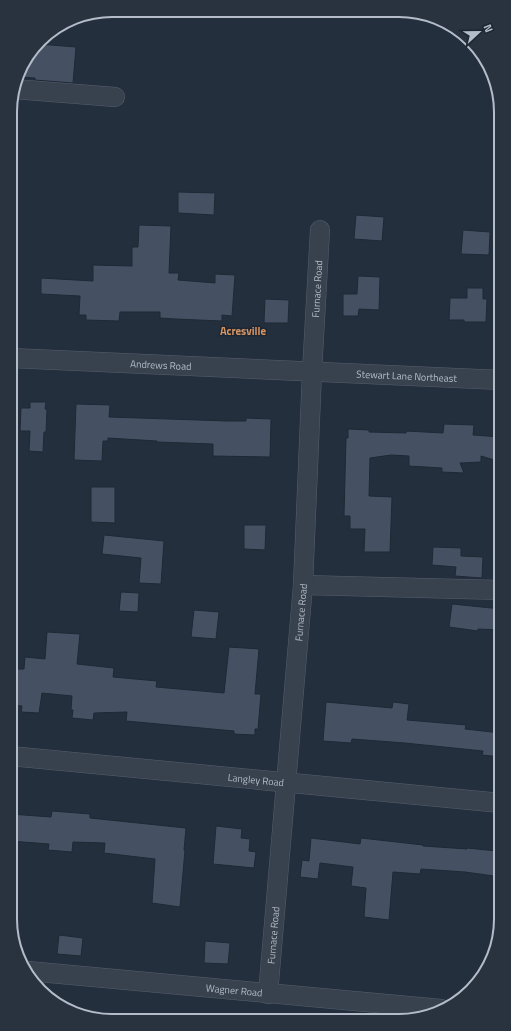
<svg xmlns="http://www.w3.org/2000/svg" width="511" height="1031" viewBox="0 0 511 1031" font-family="'Titillium Web',sans-serif">
<rect width="100%" height="100%" fill="#242f3e"/>
<g fill="#455162" stroke="#1f2835">
<path d="M38 44 76 47 73 83 35 80V78L18 77 21 67Z"/>
<path d="M178 192 215 193 214 215 178 213Z"/>
<path d="M356 215 384 217 382 241 354 239Z"/>
<path d="M139 225 171 226 169 273H179L178 280 215 283V274L235 275 232 316 222 315V321L176 319 160 318V312H120L119 321 86 320V315H79L80 296 41 294V278L93 281V265L132 266V247H138Z"/>
<path d="M463 230 490 232 489 255 461 254Z"/>
<path d="M358 276 380 277 379 310 359 309 358 316H343V294H357Z"/>
<path d="M467 288H483V299H487L486 322H464V320H449L450 298H467Z"/>
<path d="M265 299 289 300 288 323H265L264 322Z"/>
<path d="M30 402H46L45 409H47L46 432H44L43 452 29 451 30 431H20L21 408H30Z"/>
<path d="M76 404 110 405 109 417 227 421H246V418L271 419 270 457 213 456V444L157 442V441L108 438V441H103L102 461 74 460Z"/>
<path d="M444 424 474 425 473 435 501 437V462L481 456V462L460 463 464 473 442 472V468L409 466V456L391 455 370 458 369 496 392 497 390 552H364L365 529H350V516H344L346 438H348V429L369 430V432L406 433V431L443 433Z"/>
<path d="M91 487H115V523L91 522Z"/>
<path d="M244 525H266L265 550 244 549Z"/>
<path d="M104 535 164 541 161 584 139 583 141 558 102 554Z"/>
<path d="M433 547 461 548V556L483 557 482 578 455 576 456 567 432 565Z"/>
<path d="M121 592 139 593 138 612 119 611Z"/>
<path d="M452 604 501 609V630L478 629V631L449 627Z"/>
<path d="M194 610 219 612 216 639 191 637Z"/>
<path d="M47 632 80 634 77 664 114 668 113 677 157 681 156 687 224 693 229 647 259 649 255 694H261L258 729H255V735L234 734V731L126 721 127 712 94 713 93 720 72 718 73 710H71L72 696 42 693 39 713 21 712 22 706 10 705V682H16L17 669H24L25 657 45 659Z"/>
<path d="M326 702 392 708 393 702 409 704 407 720 466 725 465 729 501 733V757L482 755 483 751 405 743 352 739 351 743 323 741Z"/>
<path d="M52 811 90 814V818L186 828 184 850H185L180 907 152 903 155 859 104 853 105 843 73 842 72 852 48 850 49 844 10 841V814L51 817Z"/>
<path d="M216 826 242 829 241 838 250 839 249 851 256 852 254 868 213 864Z"/>
<path d="M311 838 360 844 361 838 423 845V846L467 849V848L497 851 494 876 465 872 421 869 420 874 393 872 389 920 364 917 366 888 351 886 353 867 320 863 318 879 300 877 302 860 309 861Z"/>
<path d="M59 935 83 938 81 956 57 954Z"/>
<path d="M205 941 230 943 228 964 204 963Z"/>
</g>
<g fill="none" stroke-linecap="round" stroke-linejoin="round">
<g stroke="#565f6c" stroke-width="20">
<g id="minor">
<path d="M14 89 115 97"/>
<path id="s1" d="M11 358 501 380"/>
<path d="M303 585 501 590"/>
<path id="s2" d="M10 756 501 803"/>
<path id="s3" d="M28 971 441 1009"/>
<path id="s4" d="M268 994 303 585 312 372 320 230"/>
</g>
</g>
<use href="#minor" stroke="#38414e" stroke-width="19"/>
</g>
<g text-anchor="middle" dominant-baseline="central" stroke-width="3" stroke-linejoin="round" paint-order="stroke">
<g font-size="10" fill="#b4bcc9" stroke="#1d2633">
<text stroke="none"><textPath href="#s4" startOffset="707">Furnace Road</textPath></text>
<text stroke="none"><textPath href="#s1" startOffset="150">Andrews Road</textPath></text>
<text stroke="none"><textPath href="#s1" startOffset="396">Stewart Lane Northeast</textPath></text>
<text stroke="none"><textPath href="#s4" startOffset="383">Furnace Road</textPath></text>
<text stroke="none"><textPath href="#s2" startOffset="247">Langley Road</textPath></text>
<text stroke="none"><textPath href="#s4" startOffset="59">Furnace Road</textPath></text>
<text stroke="none"><textPath href="#s3" startOffset="207">Wagner Road</textPath></text>
</g>
<g font-size="11" font-weight="bold" fill="#d59563" stroke="#1d2633">
<text x="243" y="331">Acresville</text>
</g>
</g>
<path d="M0 0H511V1031H0ZM112 17H399A95 95 0 0 1 494 112V919A95 95 0 0 1 399 1014H112A95 95 0 0 1 17 919V112A95 95 0 0 1 112 17Z" fill="#29323f" fill-rule="evenodd"/>
<path fill="none" stroke="#b4bcc9" stroke-width="2" d="M112 17H399A95 95 0 0 1 494 112V919A95 95 0 0 1 399 1014H112A95 95 0 0 1 17 919V112A95 95 0 0 1 112 17Z"/>
<g transform="translate(479 32) rotate(68)" stroke="#1d2633" stroke-width="3" paint-order="stroke">
<path d="M0-3L7 15L0 10L-7 15Z" fill="#b4bcc9"/>
<text y="-6" font-size="11" font-weight="bold" text-anchor="middle" fill="#b4bcc9">N</text>
</g>
</svg>
